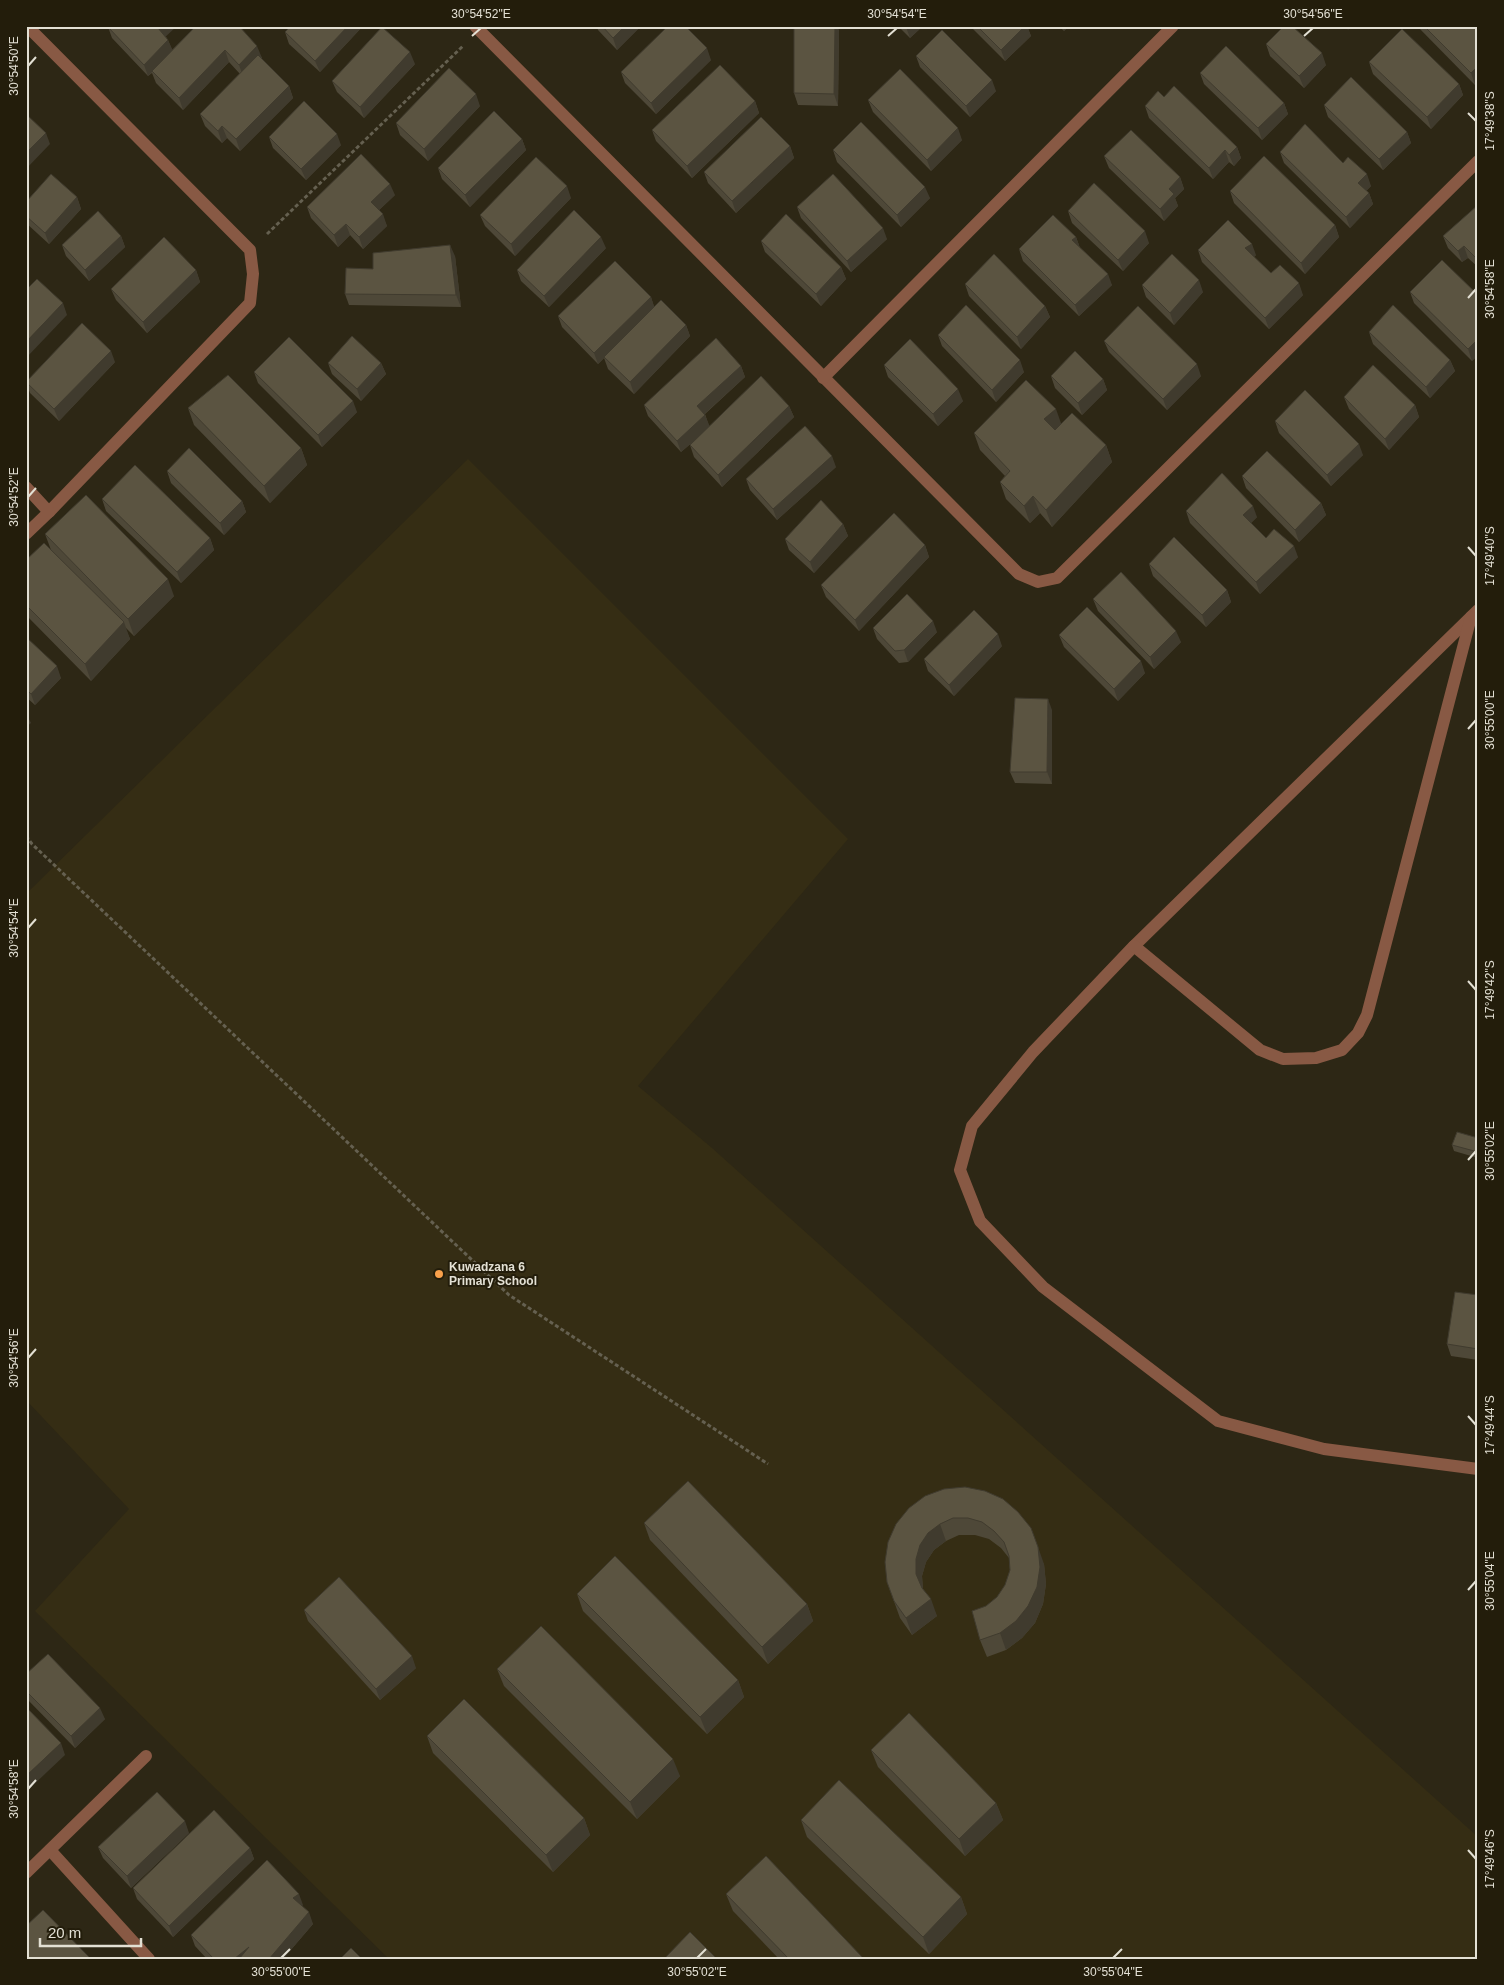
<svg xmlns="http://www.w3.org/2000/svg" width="1504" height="1985" viewBox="0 0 1504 1985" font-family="Arial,sans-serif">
<rect width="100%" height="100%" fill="#2d2715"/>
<path fill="#352d14" d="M468 459 848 839 638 1086 712 1148 1478 1837V1959H389L35 1611 129 1509 26 1400V894Z"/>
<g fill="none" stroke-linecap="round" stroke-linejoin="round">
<g stroke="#656050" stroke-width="3" stroke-dasharray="4 2.5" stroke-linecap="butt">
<path d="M267 234 463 46"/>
<path d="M26 836 32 844 509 1295 768 1464"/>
</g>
<g stroke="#885944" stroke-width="12">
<path d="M27 26 250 250 253 274 250 303 49 512"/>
<path d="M475 26 1019 574 1038 582 1057 578 1478 161"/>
<path d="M823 378 1173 26"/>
<path d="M26 487 49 512 26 534"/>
<path d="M1478 610 1134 946 1033 1052 972 1126 960 1170 980 1221 1043 1287 1218 1421 1324 1449 1478 1469"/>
<path d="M1134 946 1260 1050 1283 1059 1316 1058 1342 1050 1358 1033 1367 1015 1471 617"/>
<path d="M50 1850 149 1959"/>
<path d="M26 1873 146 1756"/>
</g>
</g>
<g fill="#4e4838">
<path d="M193 26H239L262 58H261L289 86 293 98 240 151 227 138 222 143 205 126 200 114 240 74 229 62 183 110 156 83 152 73 148 76 112 38 108 27 166 37 168 40 172 50 195 28Z"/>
<path d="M363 26 320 72 289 44 285 32Z"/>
<path d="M597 26H641L617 50 598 30Z"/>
<path d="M835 26H837L839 31 838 106 798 105 794 93Z"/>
<path d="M898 26H923L910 38Z"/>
<path d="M970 26H1027L1031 36 1005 61Z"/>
<path d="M1059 26H1069L1064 31Z"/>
<path d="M1417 26H1478V82L1475 85Z"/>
<path d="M1266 44 1326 65 1304 88 1270 56Z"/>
<path d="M916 56 996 91 970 117 920 67Z"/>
<path d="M711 60 656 114 625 83 621 72Z"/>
<path d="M1369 62 1459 84 1463 95 1431 129 1373 74Z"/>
<path d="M415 64 364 118 337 92 332 81Z"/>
<path d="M1200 73 1284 103 1288 114 1262 140 1204 84Z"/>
<path d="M868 100 962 140 931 171 873 112Z"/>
<path d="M755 101 759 113 692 178 656 141 652 130Z"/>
<path d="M1324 105 1407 132 1411 143 1383 170 1328 117Z"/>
<path d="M480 106 428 161 400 135 396 123Z"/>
<path d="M1145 106 1237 147 1241 158 1234 166 1229 162 1213 179 1149 118Z"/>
<path d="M269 137 341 145 306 180 273 148Z"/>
<path d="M522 139 526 150 470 207 442 179 438 168Z"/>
<path d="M790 146 794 158 736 213 708 183 704 172Z"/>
<path d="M833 150 930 198 901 227 837 162Z"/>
<path d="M1280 152 1343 163 1371 186 1366 191 1369 193 1373 204 1350 228 1284 163Z"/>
<path d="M1104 156 1180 177 1184 189 1175 198 1178 206 1164 221 1109 168Z"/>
<path d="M1230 191 1335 225 1339 237 1305 274 1234 203Z"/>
<path d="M395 195 379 210 387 226 363 249 350 235 338 247 311 218 307 207Z"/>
<path d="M77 197 81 209 49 244 26 223V202Z"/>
<path d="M571 198 515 256 485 226 480 215Z"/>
<path d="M1478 205V267L1468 258 1462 262 1448 248 1443 236Z"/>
<path d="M797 207 887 239 851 272 801 218Z"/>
<path d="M1068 211 1149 243 1123 271 1072 223Z"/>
<path d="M121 236 125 247 89 281 66 256 62 245Z"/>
<path d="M1076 237 1080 248 1112 285 1079 316 1023 261 1019 249Z"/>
<path d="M761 241 841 267 846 279 821 306 765 252Z"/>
<path d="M606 248 549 307 521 281 517 270Z"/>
<path d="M1198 250 1256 255 1254 257 1271 273 1303 295 1269 329 1202 262Z"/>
<path d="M455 256 461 307 349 305 345 294 373 269Z"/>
<path d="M196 270 200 282 147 333 116 300 111 289Z"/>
<path d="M965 284 1045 306 1050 317 1021 349 969 296Z"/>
<path d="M1142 285 1203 292 1174 325 1146 297Z"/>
<path d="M1410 292 1478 295V355L1472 361 1414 303Z"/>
<path d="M651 297 654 307 686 325 690 336 634 394 608 369 604 358 598 364 562 327 558 316Z"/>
<path d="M1369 332 1450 360 1455 371 1430 398 1373 344Z"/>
<path d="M938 335 1024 372 996 402 942 346Z"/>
<path d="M1104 341 1201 376 1167 410 1109 352Z"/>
<path d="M115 362 59 421 30 393 26 382Z"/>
<path d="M328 363H381L386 374 361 401 332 374Z"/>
<path d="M884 365 963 401 938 426 888 377Z"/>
<path d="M741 366 745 377 705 414 709 426 789 406 794 417 722 487 694 457 690 445 701 435 681 452 648 416 644 405Z"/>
<path d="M254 372 357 412 322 447 258 383Z"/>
<path d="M1051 376 1103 379 1107 390 1082 415 1055 388Z"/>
<path d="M1344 397 1415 405 1419 417 1389 450 1349 409Z"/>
<path d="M188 408 301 448 307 465 270 503 194 425Z"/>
<path d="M1275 421 1363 455 1331 486 1279 433Z"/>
<path d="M1061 424 1106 445 1112 462 1052 527 1040 513 1030 523 1006 499 1000 482 1005 476 980 450 974 433Z"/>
<path d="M836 467 777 520 750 490 746 479Z"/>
<path d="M167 471 242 501 246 512 224 535 171 483Z"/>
<path d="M1242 476 1321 503 1326 515 1299 542 1246 488Z"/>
<path d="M102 499 210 538 214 550 181 583 106 511Z"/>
<path d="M1186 511 1257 517 1251 523 1266 538 1298 557 1260 594 1190 523Z"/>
<path d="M843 524 848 536 814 573 789 550 785 539Z"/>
<path d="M45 534 174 596 134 636 125 627 130 639 91 681 26 615V560L51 550Z"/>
<path d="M925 545 929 557 859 631 826 597 821 585Z"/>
<path d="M1149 564 1227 590 1231 602 1206 627 1153 576Z"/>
<path d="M1093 599 1181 642 1154 669 1098 611Z"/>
<path d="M873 628 937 632 908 662 899 663 877 639Z"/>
<path d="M1059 635 1145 673 1118 701 1064 647Z"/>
<path d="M26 637 61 678 35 705 26 697Z"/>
<path d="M1002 646 954 696 928 671 924 659Z"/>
<path d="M1052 710V784L1015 783 1010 772Z"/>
<path d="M1478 1138V1158L1454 1151 1452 1145Z"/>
<path d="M1478 1295V1360L1451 1356 1447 1344Z"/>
<path d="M944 1489 1044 1564 1046 1584 1043 1604 1035 1623 1022 1638 1006 1650 987 1657 980 1640 986 1606 997 1597 1005 1585 1010 1570 1009 1558 1001 1548 989 1539 975 1535H959L946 1541 934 1550 926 1562 922 1576 923 1589 937 1616 912 1635 900 1618 887 1582Z"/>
<path d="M644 1523 807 1604 813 1621 768 1664 650 1540Z"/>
<path d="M577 1594 738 1680 744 1697 707 1734 583 1611Z"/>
<path d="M304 1610 416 1668 380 1700 308 1621Z"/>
<path d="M497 1669 680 1776 637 1819 504 1686Z"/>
<path d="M26 1674 105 1719 75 1748 26 1698Z"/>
<path d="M427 1736 584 1818 590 1835 553 1872 433 1753Z"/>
<path d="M871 1750 996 1803 1003 1820 965 1856 878 1767Z"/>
<path d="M801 1820 961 1897 967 1914 929 1954 807 1837Z"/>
<path d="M189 1833 131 1888 103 1858 98 1847Z"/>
<path d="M250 1848 254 1859 173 1937 137 1899 133 1888Z"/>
<path d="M726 1894 864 1959H779L733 1911Z"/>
<path d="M303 1905 302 1906 313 1924 283 1959H207L195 1946 191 1935Z"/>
</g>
<g fill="#403b2e">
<path d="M160 26H177L162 40 158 28Z"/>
<path d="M348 26H363L320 72 315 61Z"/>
<path d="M625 26H641L617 50 613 38Z"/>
<path d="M835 26H837L839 31 838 106 834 94Z"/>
<path d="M907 26H923L910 38 906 27Z"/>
<path d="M1025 26H1027L1031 36 1005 61 1001 50Z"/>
<path d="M1062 26H1069L1064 31Z"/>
<path d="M1346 26H1351L1348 30Z"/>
<path d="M168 40 173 51 148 76 144 65Z"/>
<path d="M257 46 262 58 243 76 239 65Z"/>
<path d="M707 48 711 60 656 114 651 103Z"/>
<path d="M225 50 229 62 183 110 179 98Z"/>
<path d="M410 52 415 64 364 118 360 107Z"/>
<path d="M1322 53 1326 65 1304 88 1299 76Z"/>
<path d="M1478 66V82L1475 85 1471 73Z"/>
<path d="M992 80 996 91 970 117 966 106Z"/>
<path d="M1459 84 1463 95 1431 129 1427 117Z"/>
<path d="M289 86 293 98 240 151 236 139Z"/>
<path d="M476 94 480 106 428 161 424 149Z"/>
<path d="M755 101 759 113 692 178 687 166Z"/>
<path d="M1284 103 1288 114 1262 140 1258 128Z"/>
<path d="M222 126 227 138 222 143 218 131Z"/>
<path d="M958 128 962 140 931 171 927 160Z"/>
<path d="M1407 132 1411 143 1383 170 1379 159Z"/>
<path d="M46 133 50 144 26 169V153Z"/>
<path d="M337 134 341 145 306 180 301 169Z"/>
<path d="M522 139 526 150 470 207 465 195Z"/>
<path d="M790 146 794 158 736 213 732 201Z"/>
<path d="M1237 147 1241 158 1234 166 1229 155Z"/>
<path d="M1225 150 1229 162 1213 179 1209 168Z"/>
<path d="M1367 174 1371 186 1362 195 1358 183Z"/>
<path d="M1180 177 1184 189 1175 198 1178 206 1164 221 1160 209 1169 189Z"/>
<path d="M390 184 395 195 375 214 371 202Z"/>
<path d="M567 186 571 198 515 256 511 244Z"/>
<path d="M925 187 930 198 901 227 897 215Z"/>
<path d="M1369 193 1373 204 1350 228 1346 217Z"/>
<path d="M77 197 81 209 49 244 45 233Z"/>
<path d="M383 214 387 226 363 249 359 237Z"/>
<path d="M346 224 350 235 338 247 334 235Z"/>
<path d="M1335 225 1339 237 1305 274 1301 263Z"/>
<path d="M883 228 887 239 851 272 847 261Z"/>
<path d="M1145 231 1149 243 1123 271 1118 260Z"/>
<path d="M121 236 125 247 89 281 85 270Z"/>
<path d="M601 237 606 248 549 307 544 296Z"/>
<path d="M1076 237 1080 248 1072 240Z"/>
<path d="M1252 244 1256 255 1249 260 1245 248Z"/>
<path d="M450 245 455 256 461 307 456 295Z"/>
<path d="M1464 246 1468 258 1462 262 1458 251Z"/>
<path d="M841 267 846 279 821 306 816 294Z"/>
<path d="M196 270 200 282 147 333 143 322Z"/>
<path d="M1108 274 1112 285 1079 316 1075 305Z"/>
<path d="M1199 280 1203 292 1174 325 1170 313Z"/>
<path d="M1299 283 1303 295 1269 329 1265 318Z"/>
<path d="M651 297 655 309 598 364 594 353Z"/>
<path d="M63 303 67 315 26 358V342Z"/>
<path d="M1045 306 1050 317 1021 349 1017 337Z"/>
<path d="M686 325 690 336 634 394 630 382Z"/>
<path d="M1478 339V355L1472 361 1468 349Z"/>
<path d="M111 351 115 362 59 421 54 409Z"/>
<path d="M1020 360 1024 372 996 402 992 390Z"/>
<path d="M1450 360 1455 371 1430 398 1426 387Z"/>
<path d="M381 363 386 374 361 401 357 389Z"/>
<path d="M1197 364 1201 376 1167 410 1163 399Z"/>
<path d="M741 366 745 377 701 417 697 406Z"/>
<path d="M1103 379 1107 390 1082 415 1078 403Z"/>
<path d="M958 389 963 401 938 426 933 414Z"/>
<path d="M353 401 357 412 322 447 318 435Z"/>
<path d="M1415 405 1419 417 1389 450 1385 439Z"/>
<path d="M789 406 794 417 722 487 718 475Z"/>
<path d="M1056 409 1062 426 1050 436 1044 419Z"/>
<path d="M705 415 710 427 681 452 677 441Z"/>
<path d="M1359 444 1363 455 1331 486 1327 475Z"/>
<path d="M1106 445 1112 462 1052 527 1046 510Z"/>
<path d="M301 448 307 465 270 503 264 486Z"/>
<path d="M832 456 836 467 777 520 773 509Z"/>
<path d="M1033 496 1040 513 1030 523 1024 506Z"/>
<path d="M242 501 246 512 224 535 220 523Z"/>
<path d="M1321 503 1326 515 1299 542 1295 530Z"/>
<path d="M1253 506 1257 517 1247 526 1243 515Z"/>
<path d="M843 524 848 536 814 573 810 562Z"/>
<path d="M210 538 214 550 181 583 177 572Z"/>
<path d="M925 545 929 557 859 631 855 620Z"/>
<path d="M1294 546 1298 557 1260 594 1256 582Z"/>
<path d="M168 579 174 596 134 636 128 619Z"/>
<path d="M1227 590 1231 602 1206 627 1202 615Z"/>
<path d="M933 621 937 632 908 662 904 650Z"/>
<path d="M124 622 130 639 91 681 85 664Z"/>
<path d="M1176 631 1181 642 1154 669 1150 657Z"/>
<path d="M998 634 1002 646 954 696 949 685Z"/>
<path d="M1141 661 1145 673 1118 701 1114 689Z"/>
<path d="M57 666 61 678 35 705 31 694Z"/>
<path d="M1048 699 1052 710V784L1047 772Z"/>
<path d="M28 717 31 723 26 727V719Z"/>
<path d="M940 1524 946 1541 934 1550 926 1562 922 1576 923 1590 931 1599 937 1616 912 1635 906 1618 916 1574V1559L920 1545 928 1533Z"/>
<path d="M1038 1547 1044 1564 1046 1584 1043 1604 1035 1623 1022 1638 1006 1650 1000 1633Z"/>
<path d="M807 1604 813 1621 768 1664 762 1647Z"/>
<path d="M412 1656 416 1668 380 1700 376 1689Z"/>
<path d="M738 1680 744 1697 707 1734 700 1717Z"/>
<path d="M100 1708 105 1719 75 1748 71 1736Z"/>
<path d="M61 1743 65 1755 28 1790 26 1784V1776Z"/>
<path d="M673 1759 680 1776 637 1819 630 1802Z"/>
<path d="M996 1803 1003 1820 965 1856 959 1839Z"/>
<path d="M584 1818 590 1835 553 1872 546 1855Z"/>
<path d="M185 1821 189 1833 131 1888 127 1876Z"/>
<path d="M250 1848 254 1859 173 1937 169 1926Z"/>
<path d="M299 1894 303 1905 297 1910 293 1898Z"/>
<path d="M961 1897 967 1914 929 1954 923 1937Z"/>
<path d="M309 1912 313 1924 283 1959H269Z"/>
<path d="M249 1947 253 1959H234Z"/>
</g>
<g fill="#5b5441" stroke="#403b2e">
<path d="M109 26H160L158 28 168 40 144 65 108 27Z"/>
<path d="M196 26H239L257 46 239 65 225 50 179 98 152 71Z"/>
<path d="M291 26H348L315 61 285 32Z"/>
<path d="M602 26H625L613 38Z"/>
<path d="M668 26H685L707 48 651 103 621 72Z"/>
<path d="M794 26H835L834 94 794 93Z"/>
<path d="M977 26H1025L1001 50Z"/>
<path d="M1284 26H1292L1322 53 1299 76 1266 44Z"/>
<path d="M1424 26H1478V66L1471 73Z"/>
<path d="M382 27 410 52 360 107 332 81Z"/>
<path d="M1402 29 1459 84 1427 117 1369 62Z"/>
<path d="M942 30 992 80 966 106 916 56Z"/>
<path d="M1226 46 1284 103 1258 128 1200 73Z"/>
<path d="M258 55 289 86 236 139 222 126 218 131 200 114Z"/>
<path d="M720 65 755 101 687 166 652 130Z"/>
<path d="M449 68 476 94 424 149 396 123Z"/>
<path d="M900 69 958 128 927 160 868 100Z"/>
<path d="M1351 77 1407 132 1379 159 1324 105Z"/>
<path d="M1174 86 1237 147 1229 155 1225 150 1209 168 1145 106 1158 91 1164 97Z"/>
<path d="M304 101 337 134 301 169 269 137Z"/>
<path d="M494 111 522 139 465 195 438 168Z"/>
<path d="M26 114 46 133 26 153Z"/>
<path d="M761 117 790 146 732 201 704 172Z"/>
<path d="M861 122 925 187 897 215 833 150Z"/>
<path d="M1305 124 1343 163 1348 157 1367 174 1358 183 1369 193 1346 217 1280 152Z"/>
<path d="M1131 130 1180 177 1169 189 1174 194 1160 209 1104 156Z"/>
<path d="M361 154 390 184 371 202 383 214 359 237 346 224 334 235 307 207Z"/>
<path d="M1264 156 1335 225 1301 263 1230 191Z"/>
<path d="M536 157 567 186 511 244 480 215Z"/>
<path d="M51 174 77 197 45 233 26 216V202Z"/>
<path d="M833 174 883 228 847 261 797 207Z"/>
<path d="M1094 183 1145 231 1118 260 1068 211Z"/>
<path d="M1478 205V260L1464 246 1458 251 1443 236Z"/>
<path d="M574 210 601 237 544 296 517 270Z"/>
<path d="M98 211 121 236 85 270 62 245Z"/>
<path d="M786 214 841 267 816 294 761 241Z"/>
<path d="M1053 215 1076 237 1072 240 1108 274 1075 305 1019 249Z"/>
<path d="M1228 220 1252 244 1245 248 1271 273 1280 265 1299 283 1265 318 1198 250Z"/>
<path d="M164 237 196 270 143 322 111 289Z"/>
<path d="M450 245 456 295 345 294 346 268 373 269V253Z"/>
<path d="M994 254 1045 306 1017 337 965 284Z"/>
<path d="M1172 254 1199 280 1170 313 1142 285Z"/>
<path d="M1442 260 1478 295V339L1468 349 1410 292Z"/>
<path d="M615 261 651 297 594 353 558 316Z"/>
<path d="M37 279 63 303 26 342V290Z"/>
<path d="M661 300 686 325 630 382 604 357Z"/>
<path d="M966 305 1020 360 992 390 938 335Z"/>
<path d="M1393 305 1450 360 1426 387 1369 332Z"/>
<path d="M1138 306 1197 364 1163 399 1104 341Z"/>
<path d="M82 323 111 351 54 409 26 382Z"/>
<path d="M352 336 381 363 357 389 328 363Z"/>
<path d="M289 337 353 401 318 435 254 372Z"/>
<path d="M716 338 741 366 697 406 705 415 677 441 644 405Z"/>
<path d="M910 339 958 389 933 414 884 365Z"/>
<path d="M1075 351 1103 379 1078 403 1051 376Z"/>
<path d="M1373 365 1415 405 1385 439 1344 397Z"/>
<path d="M228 375 301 448 264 486 188 408Z"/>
<path d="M761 376 789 406 718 475 690 445Z"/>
<path d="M1026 380 1056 409 1044 419 1055 430 1072 413 1106 445 1046 510 1033 496 1024 506 1000 482 1010 471 974 433Z"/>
<path d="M1305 390 1359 444 1327 475 1275 421Z"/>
<path d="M805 426 832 456 773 509 746 479Z"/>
<path d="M189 448 242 501 220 523 167 471Z"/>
<path d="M1267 451 1321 503 1295 530 1242 476Z"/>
<path d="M135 465 210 538 177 572 102 499Z"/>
<path d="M1222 473 1253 506 1243 515 1266 538 1274 529 1294 546 1256 582 1186 511Z"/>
<path d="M86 495 168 579 128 619 45 534Z"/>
<path d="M821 500 843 524 810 562 785 539Z"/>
<path d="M894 513 925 545 855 620 821 585Z"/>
<path d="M1174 537 1227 590 1202 615 1149 564Z"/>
<path d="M44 543 124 622 85 664 26 605V560Z"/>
<path d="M1121 572 1176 631 1150 657 1093 599Z"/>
<path d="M907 594 933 621 904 650 895 651 873 628Z"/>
<path d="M1087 607 1141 661 1114 689 1059 635Z"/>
<path d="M974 610 998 634 949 685 924 659Z"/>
<path d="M26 637 57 666 31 694 26 689Z"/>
<path d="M1015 698 1048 699 1047 772H1010Z"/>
<path d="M1457 1132 1478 1138V1152L1452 1145Z"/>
<path d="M1455 1292 1478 1295V1349L1447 1344Z"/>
<path d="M688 1481 807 1604 762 1647 644 1523Z"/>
<path d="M965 1487 985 1491 1003 1499 1018 1512 1031 1528 1038 1547 1040 1567 1037 1587 1028 1606 1016 1621 1000 1633 980 1640 972 1611 986 1606 997 1597 1005 1585 1010 1570 1009 1556 1004 1542 994 1531 982 1522 968 1518H953L940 1524 928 1533 920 1545 916 1559V1574L922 1588 931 1599 906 1618 894 1601 887 1582 885 1562 888 1542 896 1524 909 1508 925 1496 944 1489Z"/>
<path d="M615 1556 738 1680 700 1717 577 1594Z"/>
<path d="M339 1577 412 1656 376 1689 304 1610Z"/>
<path d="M541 1626 673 1759 630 1802 497 1669Z"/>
<path d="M48 1654 100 1708 71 1736 26 1691V1674Z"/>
<path d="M464 1699 584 1818 546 1855 427 1736Z"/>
<path d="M26 1707 61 1743 26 1776Z"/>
<path d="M909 1713 996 1803 959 1839 871 1750Z"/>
<path d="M839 1780 961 1897 923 1937 801 1820Z"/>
<path d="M157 1792 185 1821 127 1876 98 1847Z"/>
<path d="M214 1810 250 1848 169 1926 133 1888Z"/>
<path d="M766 1856 864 1959H789L726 1894Z"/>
<path d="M267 1860 299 1894 293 1898 309 1912 269 1959H239L249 1947 234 1959H214L191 1935Z"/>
<path d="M43 1910 91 1959H29L26 1956V1926Z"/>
<path d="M690 1932 717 1959H664Z"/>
<path d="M351 1948 362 1959H340Z"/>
</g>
<path fill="none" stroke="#e3e0d4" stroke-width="2" d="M472 36 481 28M888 36 897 28M1304 36 1313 28M28 66 36 57M1468 113 1476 121M1468 298 1476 289M28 497 36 488M1468 547 1476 556M1468 729 1476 720M28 928 36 919M1468 981 1476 990M1468 1160 1476 1151M28 1358 36 1349M1468 1416 1476 1425M1468 1590 1476 1581M28 1789 36 1780M1468 1850 1476 1859M281 1958 290 1949M697 1958 706 1949M1113 1958 1122 1949"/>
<circle fill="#f8a04b" stroke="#231d0b" stroke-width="2" cx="439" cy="1274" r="5"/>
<g text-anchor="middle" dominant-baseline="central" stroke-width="4" stroke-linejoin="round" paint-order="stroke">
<g font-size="12" font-weight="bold" fill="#e3e0d4" stroke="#231d0b" text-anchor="start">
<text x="449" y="1267">Kuwadzana 6<tspan x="449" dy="14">Primary School</tspan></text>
</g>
</g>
<rect width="1504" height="1985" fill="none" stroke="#231d0b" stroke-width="55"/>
<path d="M40 1938v8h101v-8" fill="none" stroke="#e3e0d4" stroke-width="2.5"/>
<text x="48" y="1938" font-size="15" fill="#e3e0d4" stroke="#231d0b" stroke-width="4" paint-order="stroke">20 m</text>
<rect x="28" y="28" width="1448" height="1930" fill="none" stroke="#e3e0d4" stroke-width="2"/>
<g font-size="12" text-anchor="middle" fill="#e3e0d4">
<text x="481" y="18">30°54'52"E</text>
<text x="897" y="18">30°54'54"E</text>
<text x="1313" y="18">30°54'56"E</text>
<text transform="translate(14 66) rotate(-90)" y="4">30°54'50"E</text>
<text transform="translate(1490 121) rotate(-90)" y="4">17°49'38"S</text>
<text transform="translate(1490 289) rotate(-90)" y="4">30°54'58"E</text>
<text transform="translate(14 497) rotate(-90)" y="4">30°54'52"E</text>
<text transform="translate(1490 556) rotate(-90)" y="4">17°49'40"S</text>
<text transform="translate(1490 720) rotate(-90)" y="4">30°55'00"E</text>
<text transform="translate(14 928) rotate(-90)" y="4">30°54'54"E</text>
<text transform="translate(1490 990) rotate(-90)" y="4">17°49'42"S</text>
<text transform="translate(1490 1151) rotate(-90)" y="4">30°55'02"E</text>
<text transform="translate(14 1358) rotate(-90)" y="4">30°54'56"E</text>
<text transform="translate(1490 1425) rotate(-90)" y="4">17°49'44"S</text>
<text transform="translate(1490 1581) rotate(-90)" y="4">30°55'04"E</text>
<text transform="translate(14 1789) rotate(-90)" y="4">30°54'58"E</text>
<text transform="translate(1490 1859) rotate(-90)" y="4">17°49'46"S</text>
<text x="281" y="1976">30°55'00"E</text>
<text x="697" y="1976">30°55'02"E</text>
<text x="1113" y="1976">30°55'04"E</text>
</g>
</svg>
